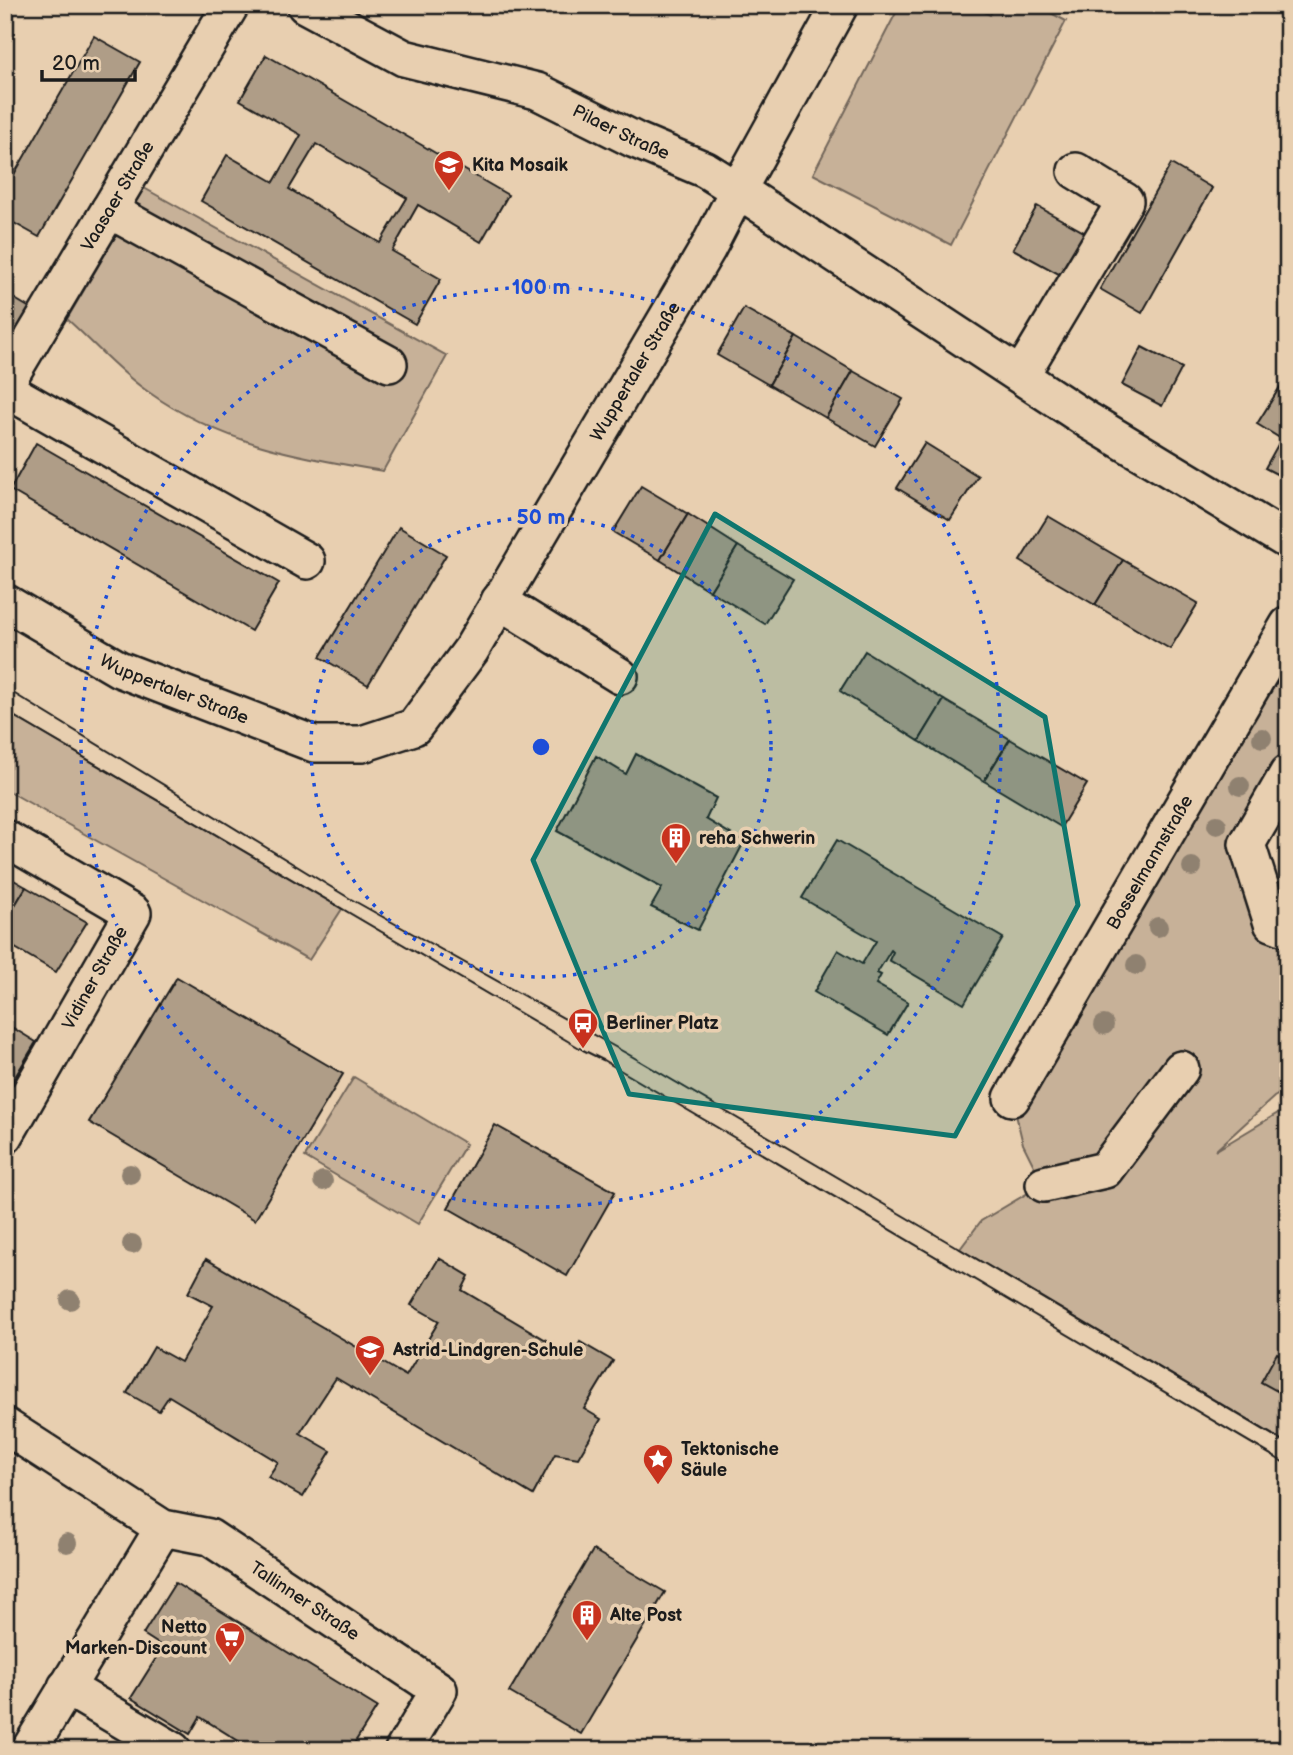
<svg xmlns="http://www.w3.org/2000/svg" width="1293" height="1755" viewBox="0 0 1293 1755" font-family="'Balsamiq Sans',sans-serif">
<rect width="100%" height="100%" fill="#e8cfb0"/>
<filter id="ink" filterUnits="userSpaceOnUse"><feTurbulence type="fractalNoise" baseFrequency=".0143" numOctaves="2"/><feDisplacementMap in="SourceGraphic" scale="14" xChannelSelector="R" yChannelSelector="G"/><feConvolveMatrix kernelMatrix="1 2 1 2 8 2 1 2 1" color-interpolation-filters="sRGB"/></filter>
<g filter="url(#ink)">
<g fill="#c7b198" stroke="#72665a" stroke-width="2">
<path d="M900 5H971L990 15 995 5H1036L1066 21 951 245 813 174Z"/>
<path d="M144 188 447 356 383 471C296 457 220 443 147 391 119 372 93 342 67 319Z"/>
<path d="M1288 638V773L1247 844 1288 929V1089L1274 1097 1215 1151 1288 1107V1444L960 1249 981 1221 1043 1184 1023 1144 1012 1098Z"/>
<path d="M5 711 342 909 309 960C208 902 106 847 5 789Z"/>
<path d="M354 1077 466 1144 418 1224 305 1157Z"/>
</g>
<g fill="#af9d87" stroke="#1c1c1c" stroke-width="2" fill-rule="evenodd">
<path d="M94 36 140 62 39 237 5 218V190Z"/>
<path d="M266 55 508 195 481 242 418 205 392 251 441 279 415 324 201 201 227 155 274 182 301 135 240 100ZM316 144 407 198 380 243 289 189Z"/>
<path d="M1171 164 1212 188 1142 313 1100 289Z"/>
<path d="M1037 206 1089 235 1066 278 1013 249Z"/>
<path d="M5 293 30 308 5 350Z"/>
<path d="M744 308 796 337 769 385 717 355Z"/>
<path d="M796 337 853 371 826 418 769 385Z"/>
<path d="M1142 347 1182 368 1162 406 1122 385Z"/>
<path d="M853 371 903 399 875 446 826 418Z"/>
<path d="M1280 387 1288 392V443L1257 424Z"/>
<path d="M1281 439 1288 443V480L1265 468Z"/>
<path d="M36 443 279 583 251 631 10 490Z"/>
<path d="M925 443 978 476 950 520 897 488Z"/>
<path d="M641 486 688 514 660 560 613 532Z"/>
<path d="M688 514 738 546 710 591 660 560Z"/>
<path d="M1048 516 1123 560 1095 605 1020 561Z"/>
<path d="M399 527 446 555 368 685 320 657Z"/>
<path d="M738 546 793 579 765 624 710 591Z"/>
<path d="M1123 560 1198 603 1170 649 1095 605Z"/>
<path d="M865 651 944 700 919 741 840 691Z"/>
<path d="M944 700 1010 739 984 781 919 741Z"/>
<path d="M1010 739 1087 784 1061 827 984 781Z"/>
<path d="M636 754 716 798 706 819 744 842 698 930 651 907 662 888 557 831 596 756 626 774Z"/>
<path d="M837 840 1003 938 964 1004 889 960 893 952 891 950 877 973 881 975 876 984 908 1002 888 1035 814 992 838 950 862 964 876 941 802 898Z"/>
<path d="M5 875 26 887 5 922Z"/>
<path d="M26 887 87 922 56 972 5 942V922Z"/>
<path d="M177 977 343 1074 255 1220 89 1122Z"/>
<path d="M5 1023 36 1042 6 1092H5Z"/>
<path d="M495 1125 615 1192 567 1276 448 1208Z"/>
<path d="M439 1258 469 1276 462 1290 573 1356 580 1342 613 1361 584 1409 601 1419 578 1458 555 1454 533 1495 336 1378 300 1433 331 1451 303 1497 268 1477 278 1462 169 1396 159 1411 127 1393 154 1347 181 1362 213 1306 188 1293 206 1259 406 1376 439 1321 411 1305Z"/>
<path d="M1277 1353 1288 1359V1397L1261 1382Z"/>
<path d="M593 1550 665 1592 581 1734 509 1692Z"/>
<path d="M175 1583 377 1707 350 1750H253L200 1717 190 1734 131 1698 163 1647 143 1634Z"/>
</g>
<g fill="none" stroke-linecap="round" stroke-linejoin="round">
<g stroke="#1c1c1c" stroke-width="40">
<g id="minor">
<path id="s1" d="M305 5 404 58 537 91 635 140 706 170 738 190 840 5"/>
<path d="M109 210 389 364"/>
<path d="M1021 375 1125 201 1076 171"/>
<path id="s2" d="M5 385 231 5"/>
<path d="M5 389 307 561"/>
<path d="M499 601 620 676"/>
<path id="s3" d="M5 602 119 669 314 744H362L414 727 471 650 708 248 738 190 1089 421 1288 541"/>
<path d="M1288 773 1247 844 1272 923 1288 929"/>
<path d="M5 838 133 913 5 1136"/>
<path id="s4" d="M1012 1098 1288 625"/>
<path d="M1044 1184 1105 1170 1181 1069"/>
<path id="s5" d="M5 1426 163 1528 209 1537 439 1690 403 1750"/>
<path d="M66 1687 173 1750"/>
<path d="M29 1750 163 1528"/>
</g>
</g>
<use href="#minor" stroke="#e8cfb0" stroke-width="35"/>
<g stroke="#1c1c1c" stroke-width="2">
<path d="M5 688 349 898 633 1057 960 1249 1288 1444"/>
<path d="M5 711 583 1050 603 1060 1288 1465"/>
</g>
</g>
<g fill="#8f8170">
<circle cx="1262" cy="738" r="10"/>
<circle cx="1240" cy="786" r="10"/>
<circle cx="1217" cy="825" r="10"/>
<circle cx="1192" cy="867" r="10"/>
<circle cx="1158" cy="927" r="10"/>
<circle cx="1136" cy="965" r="10"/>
<circle cx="1104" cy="1025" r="10"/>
<circle cx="130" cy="1174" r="10"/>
<circle cx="323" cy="1181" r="10"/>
<circle cx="132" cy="1244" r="10"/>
<circle cx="70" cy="1300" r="10"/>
<circle cx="67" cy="1543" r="10"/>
</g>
</g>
<path fill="#0f766e" fill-opacity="0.2" stroke="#0f766e" stroke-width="5" stroke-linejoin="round" d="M715 514 1045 717 1078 905 955 1136 629 1094 533 860Z"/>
<g fill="none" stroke="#1d4ed8" stroke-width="3.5" stroke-dasharray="3.5 7">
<circle cx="541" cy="747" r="230"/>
<circle cx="541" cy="747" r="460"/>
</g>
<defs>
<g id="school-pin" transform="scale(1.575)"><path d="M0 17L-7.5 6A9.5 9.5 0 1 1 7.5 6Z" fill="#c8321e" stroke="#e8cfb0"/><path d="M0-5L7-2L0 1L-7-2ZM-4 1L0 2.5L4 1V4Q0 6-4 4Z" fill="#fff"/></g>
<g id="building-pin" transform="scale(1.575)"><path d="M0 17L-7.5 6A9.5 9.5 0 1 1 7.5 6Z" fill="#c8321e" stroke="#e8cfb0"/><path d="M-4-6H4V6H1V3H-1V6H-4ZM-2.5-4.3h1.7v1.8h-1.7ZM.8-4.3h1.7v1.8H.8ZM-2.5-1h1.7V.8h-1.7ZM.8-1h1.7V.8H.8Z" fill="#fff"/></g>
<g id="bus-pin" transform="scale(1.575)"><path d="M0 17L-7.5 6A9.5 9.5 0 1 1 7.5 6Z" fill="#c8321e" stroke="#e8cfb0"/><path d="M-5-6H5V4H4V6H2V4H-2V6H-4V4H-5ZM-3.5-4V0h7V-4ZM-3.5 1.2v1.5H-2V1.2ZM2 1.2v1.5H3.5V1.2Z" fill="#fff"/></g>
<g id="sight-pin" transform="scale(1.575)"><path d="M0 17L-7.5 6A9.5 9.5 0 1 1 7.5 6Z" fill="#c8321e" stroke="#e8cfb0"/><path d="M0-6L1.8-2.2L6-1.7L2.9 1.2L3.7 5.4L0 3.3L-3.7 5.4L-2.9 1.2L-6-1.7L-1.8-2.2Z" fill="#fff"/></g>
<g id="supermarket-pin" transform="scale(1.575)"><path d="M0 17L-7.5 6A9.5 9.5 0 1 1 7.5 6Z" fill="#c8321e" stroke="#e8cfb0"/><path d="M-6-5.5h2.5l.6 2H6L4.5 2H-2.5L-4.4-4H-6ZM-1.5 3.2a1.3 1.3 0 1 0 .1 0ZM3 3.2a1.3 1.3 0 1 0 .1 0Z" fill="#fff"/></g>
</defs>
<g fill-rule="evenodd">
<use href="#school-pin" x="449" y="165"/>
<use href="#building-pin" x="676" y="838"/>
<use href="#bus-pin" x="583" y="1023"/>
<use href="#school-pin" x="370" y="1350"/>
<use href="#sight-pin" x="658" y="1459"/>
<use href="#building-pin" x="587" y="1615"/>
<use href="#supermarket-pin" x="230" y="1637"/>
</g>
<g text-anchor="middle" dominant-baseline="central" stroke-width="7" stroke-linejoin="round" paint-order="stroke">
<g font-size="18" fill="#1c1c1c" stroke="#e8cfb0">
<text stroke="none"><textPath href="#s1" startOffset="343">Pilaer Straße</textPath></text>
<text stroke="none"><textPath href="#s2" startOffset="220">Vaasaer Straße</textPath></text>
<text stroke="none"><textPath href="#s3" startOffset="863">Wuppertaler Straße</textPath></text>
<text stroke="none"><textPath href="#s3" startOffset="191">Wuppertaler Straße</textPath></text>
<text stroke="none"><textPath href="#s4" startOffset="273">Bosselmannstraße</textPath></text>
<text transform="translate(95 978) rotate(-61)">Vidiner Straße</text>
<text stroke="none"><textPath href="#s5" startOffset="350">Tallinner Straße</textPath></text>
</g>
<g font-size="18" font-weight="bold" fill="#1c1c1c" stroke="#e8cfb0" text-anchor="start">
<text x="472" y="165">Kita Mosaik</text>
<text x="699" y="838">reha Schwerin</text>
<text x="606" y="1023">Berliner Platz</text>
<text x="393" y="1350">Astrid-Lindgren-Schule</text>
<text x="681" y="1449">Tektonische<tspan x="681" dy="21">Säule</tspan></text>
<text x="610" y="1615">Alte Post</text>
<text x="207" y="1627" text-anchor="end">Netto<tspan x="207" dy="21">Marken-Discount</tspan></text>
</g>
</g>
<circle cx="541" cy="747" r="10" fill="#1d4ed8" stroke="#e8cfb0" stroke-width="3.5"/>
<g font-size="21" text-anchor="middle" font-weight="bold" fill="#1d4ed8" stroke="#e8cfb0" stroke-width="7" stroke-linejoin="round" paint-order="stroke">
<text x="541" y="294">100 m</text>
<text x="541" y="524">50 m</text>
</g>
<rect width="1293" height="1755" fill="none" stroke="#e8cfb0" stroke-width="28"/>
<rect x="14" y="14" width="1265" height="1727" fill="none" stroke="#1c1c1c" stroke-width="2.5" filter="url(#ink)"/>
<path d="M42 70v10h93v-10" fill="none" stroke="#1c1c1c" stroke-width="3.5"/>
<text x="52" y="70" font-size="21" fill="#1c1c1c" stroke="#e8cfb0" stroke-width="5" paint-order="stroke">20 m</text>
</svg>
